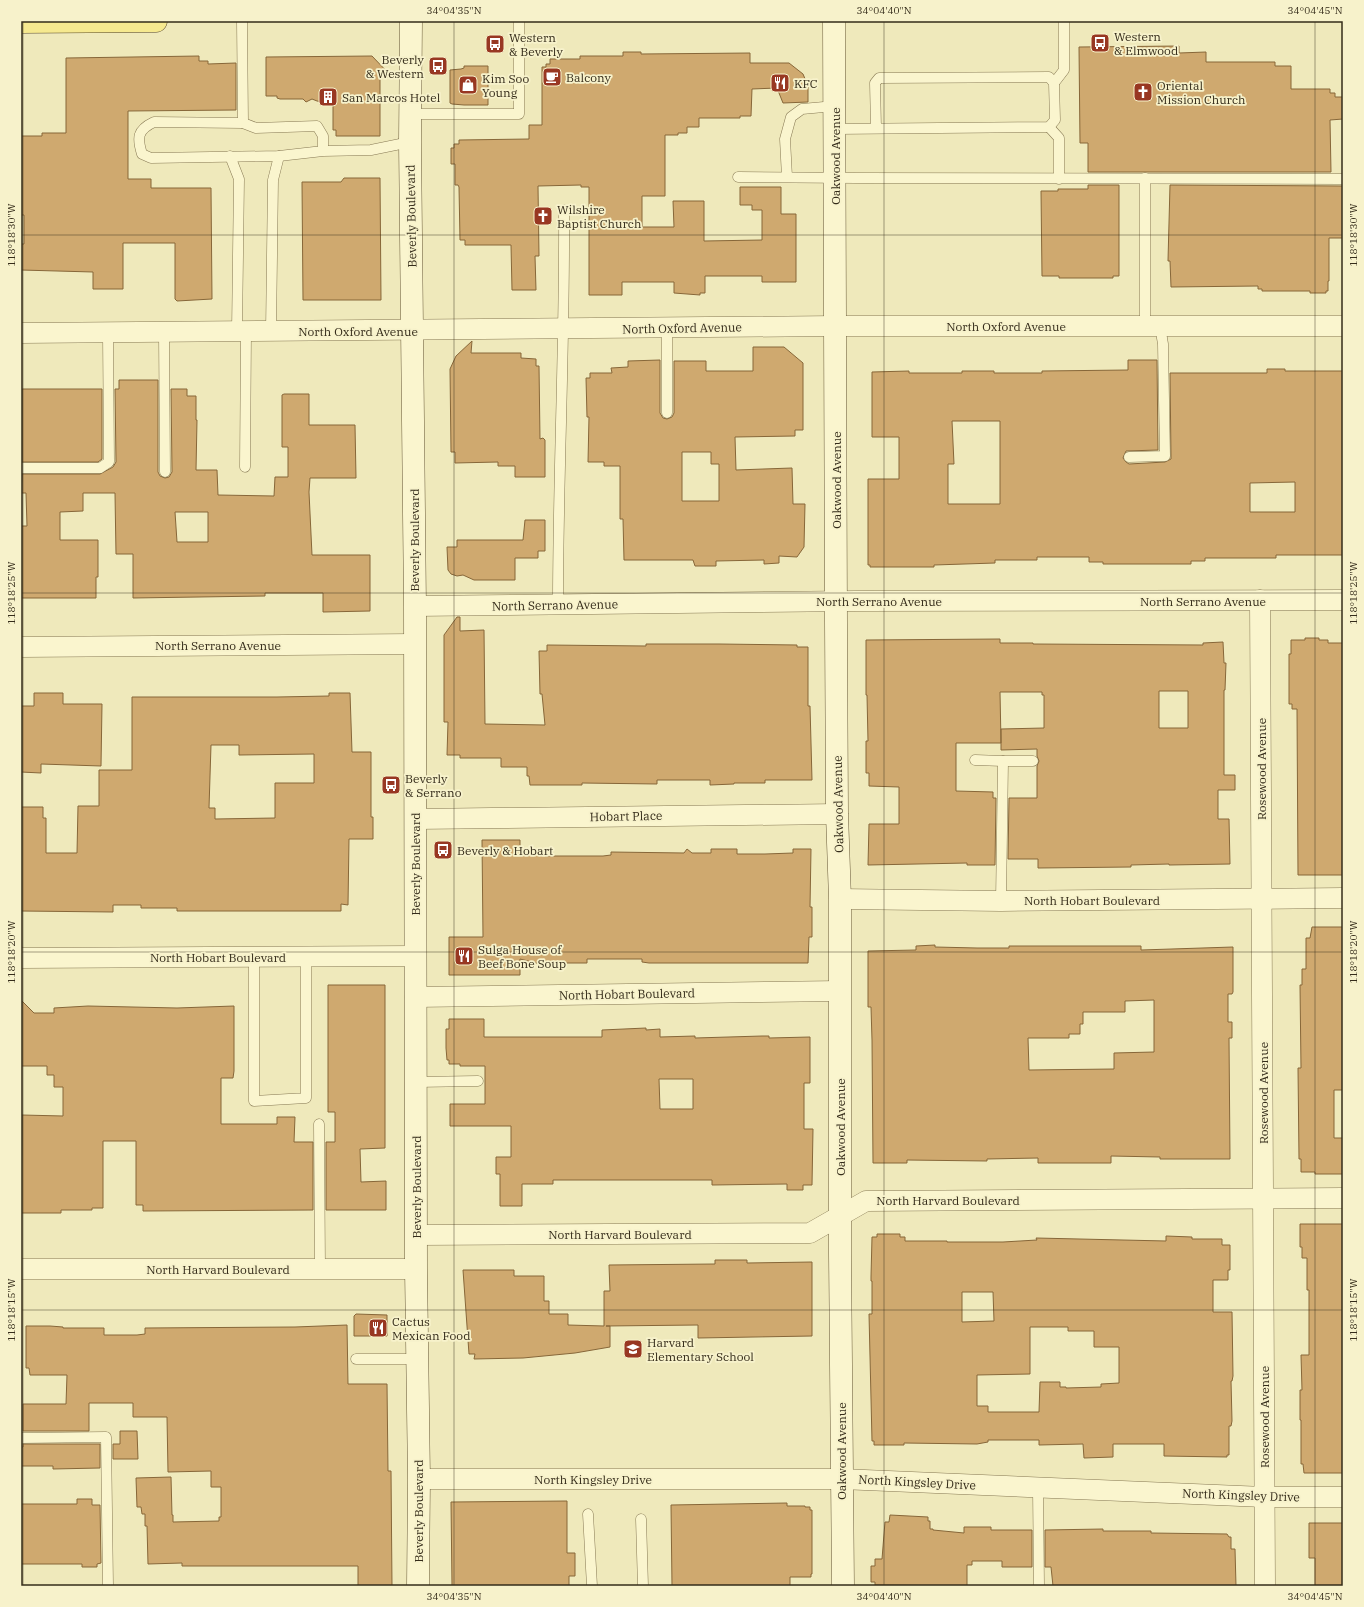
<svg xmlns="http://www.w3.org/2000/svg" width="1364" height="1607" viewBox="0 0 1364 1607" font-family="'IBM Plex Serif',serif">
<rect width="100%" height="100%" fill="#efe9bb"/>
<g fill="#cfa96f" stroke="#876739" fill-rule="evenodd">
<path d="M1179 46V53L1206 52V62H1275V66H1291V89H1330V93H1335V97H1343V119L1330 120 1331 172H1088V143H1080L1079 47Z"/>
<path d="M623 52H641V54L750 53V63H789L803 74 808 86V102L783 103 777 88 752 89 751 116H740V118H699V127H687V133H678V135H665V196H642V227H674L673 201H704V241L762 240V210H752V205H740V187H781V214H796V282H762V276H705V293H700V295L674 293V282H622V295H589V187H581V185L538 186 539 256H535L536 290H512L511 245H465V240H460L459 187 458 185H455V164H451V148H454V144H459V140L529 139V125H542V67H546V64H550V59H580V56H623Z"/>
<path d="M199 56V61H208V64L236 63V110L128 111V179H151V188H211L212 299 177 301 175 299V243H123V289H93V272L21 270V244H24V215H21V136H42V133H66V58Z"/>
<path d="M372 56 392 77H380V136H336V130H333V104L317 101 312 99 306 102 303 99H280L277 98V96H266V57Z"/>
<path d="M464 66H488V105H464L452 104 450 103V70L461 69 464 68Z"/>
<path d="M344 178H380L381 300H303L302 182H341Z"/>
<path d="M1088 185H1119V276H1113V278H1059V276H1042L1041 191H1058V189H1088Z"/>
<path d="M1170 185 1343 186V238H1329V281H1328V291H1326V293H1310V291H1262V289H1258V286L1171 287 1170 261H1168Z"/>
<path d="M472 341 471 353H521V358L536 359V366H539L540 439 543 438 545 440V477H515V466H498V462L455 463V452H451L450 369 456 356Z"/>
<path d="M753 347H784L803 363V430H795V436L735 437 736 470 792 468 793 504H805L804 547 797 557 779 556V563L764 564V560L716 561V566H695L693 560H624L623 519H620V466H604V462H588L589 417H587L586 378H590V373H612L611 368 628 367V361L660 360V413L663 418 667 419 672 417 674 413V361H706V371H753ZM682 452H711V464H719V501H682Z"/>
<path d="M1128 360H1157L1158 450 1126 451 1123 458 1126 462 1129 464 1165 462 1171 459 1170 373H1267V369H1285V371H1343V555H1276V558H1205V561H1191V564H1103V562H1089V557H1037V560H995V563L934 565V567H870V565H868V479H899V437H872V372L909 371V373H962V371H994V373H1042V371L1128 370ZM952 421H1000V504H948V464H954ZM1295 482V512H1250V483Z"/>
<path d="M119 380H158V472L160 476 165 478 169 477 172 472 171 389H187V396H196V420H197L196 470H217L218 495 274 496 275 477H288V447H282V395L284 394H309V425H355L356 478H310L309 492 312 555H370V611L323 612V593H265V596L133 598V554H116L115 493H83V511L60 512V540H98V577H96V598H21V526H27L26 493H21L22 474H100L113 467 116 462 115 389H119ZM175 512H208V542H177Z"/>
<path d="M22 389H102V459L98 462H22Z"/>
<path d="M525 520H545V551H538V558H515V580H474L463 575 457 576 451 574 448 570 447 547H457V540H523Z"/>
<path d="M457 617H460V631L484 630 485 724 545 725 542 694H540L539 651H547V645L646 646V644H719L797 645V647H808V706H810L812 780H765V783H734V784L710 785V780H657V784L582 783V785H530L529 776H527V767H501V758H460V755H447L448 722H444V635Z"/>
<path d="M1305 638H1319V640H1328V643H1343V875H1298L1297 709H1292V704H1289V654H1291V640H1305Z"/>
<path d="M1000 639V643H1033V644L1203 645V643L1223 642 1224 663H1226L1225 690H1224V775H1235V790H1218V819H1229L1230 864 1169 865V864L1131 865V867L1038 868V859H1008L1009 798H1037V766L1039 761 1037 756V749L1001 750V729L1044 728V695H1042V692H1000L1001 743H956V791L993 792V798H996L995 865H967V863L868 865 869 824H899V787L869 786V773H866V741H868L867 695H866V640ZM1159 691H1188V728H1159Z"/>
<path d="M34 693H63V704H102L101 766 41 764V773L21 772V706H34Z"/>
<path d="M329 693H350L352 752H371V817H373V839H349L348 905 341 904V911H177V908H141V905H113V912L21 911V807H43V818H46V853H77L78 806H99V770H132V697H277L329 696ZM211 745H239V755L314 754V783H275V818L215 819V808H209Z"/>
<path d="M482 840H520V850H545V856H603L611 855V852L684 853 687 849 692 853H711V849H737V854H765L793 853V849H811L810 907H812V937H809L808 963H649L642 962V959H587V963H536L520 959V975H449V937H483Z"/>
<path d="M1312 927H1343V1090H1334V1138H1343V1174H1315V1172H1301V1159H1299L1298 1068H1301L1300 985H1302V969H1306V938H1310Z"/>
<path d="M935 945V947L977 948H1009V946H1141V950L1233 947V992L1232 994H1228V1022H1232V1038H1229L1230 1159H1160V1157L1111 1156V1163H1038V1158L987 1159V1161L907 1160V1163H873L872 1040 871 1007H868V951L916 950V946ZM1154 1000V1052L1114 1053V1069L1029 1070 1028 1038H1069V1034H1080V1024H1083V1012H1125V1001Z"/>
<path d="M328 985H385V1148L360 1149 361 1182 386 1181V1210H326V1142H335V1112H328Z"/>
<path d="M21 1000 34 1013H54V1008L88 1006 177 1008 234 1006V1071L233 1078H221V1124H277V1117H295L294 1142H313V1210L143 1211V1205H136V1141H103V1208H92V1210H61V1213H21L22 1115 63 1116V1087H54V1075H47V1066H21Z"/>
<path d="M449 1019H484V1037H602V1030L646 1028V1030L660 1029V1037L695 1036V1038L762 1036H769V1038L810 1037V1083H804V1129H813L812 1185H803V1190H787V1184L712 1185V1180H553V1184H522V1206H500V1174H496V1157H511V1126H450V1104H485V1066H460V1064H449V1060H447L446 1048V1029H449ZM659 1079H693V1109H660Z"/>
<path d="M1300 1224H1343V1473H1304L1303 1464H1301V1420H1300V1390H1302L1301 1355H1309V1290H1307V1258H1302V1247H1300Z"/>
<path d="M877 1234H900V1237H905V1241H947V1242H1003L1037 1240 1036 1238 1166 1241V1236L1192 1237V1239H1222V1245H1230V1270H1228V1280H1213V1312H1232L1233 1376 1232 1381H1231L1232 1421 1231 1426H1229V1455H1227V1457L1164 1456V1444H1113V1457L1084 1458 1083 1444 1039 1445V1440H988V1442L977 1444 904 1443V1445H874V1441H872L869 1314H872V1281H871V1277L872 1237H877ZM962 1292H993L994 1321 962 1322ZM1030 1327H1068V1331H1094V1347H1119V1383L1101 1384V1387L1066 1388V1387H1060V1382H1040L1039 1412H988V1406H977V1375L1030 1374Z"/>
<path d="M715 1260H747V1263L812 1262V1336L698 1338V1325L606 1326H610V1347L575 1353 523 1358 474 1359 475 1354H469L463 1270H514V1276H544V1301H549V1314H568V1325L604 1326V1291H610L609 1265 715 1264Z"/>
<path d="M356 1314 387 1315V1336H354V1316Z"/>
<path d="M347 1325 348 1384H387L388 1471H391L392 1586H358V1566H182V1563L148 1564 147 1526H145V1514H142L141 1507H137L136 1478 171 1477 172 1515H173V1522L219 1521V1517H221V1487H211V1471L168 1472 167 1417H133V1403H89V1431H23V1404H66L67 1375H30L29 1368H26V1326H50L63 1327V1328H104V1335H137L145 1334V1328L295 1327Z"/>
<path d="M120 1431H137L138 1459H113V1444H120Z"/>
<path d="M23 1444H100V1468L53 1469V1466H21V1447H23Z"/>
<path d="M77 1499H92V1505H100L101 1563 97 1564V1567H82V1564H21V1504H77Z"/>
<path d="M567 1501V1553H575V1576H569V1586H452L451 1502Z"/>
<path d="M787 1503V1506H805V1507H810V1510H812V1574H811V1577H790V1586H672L671 1505Z"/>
<path d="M890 1515 928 1517V1521H930V1529H933V1530L964 1533V1527H991V1530H1032V1567H1002V1561H972V1565H967V1586L875 1585V1582H871V1566H875V1559H882L885 1522H889Z"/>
<path d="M1309 1523H1343V1586H1315V1558H1309Z"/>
<path d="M1103 1529V1531H1151V1533L1227 1534 1229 1537H1231V1549H1235L1236 1586H1053L1051 1567H1045V1530Z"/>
</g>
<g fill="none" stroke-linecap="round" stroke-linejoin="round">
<g stroke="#877954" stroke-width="11">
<g id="lane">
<path d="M242 21 243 123"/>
<path d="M1054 83 1064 70V21"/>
<path d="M410 114H519V21"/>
<path d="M1049 127 1059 138V179"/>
<path d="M835 129 1049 127 1055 120 1054 83 1049 77 879 78 875 83 876 128"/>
<path d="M323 151V136L317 126 256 128 243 123 154 122C137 130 137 138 142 154L151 158 279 156 323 151 371 150 410 142"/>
<path d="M230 156 239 179 237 331"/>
<path d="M738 177 856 178 1343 179"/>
<path d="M787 177 785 139 791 117 802 109 835 106"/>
<path d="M1145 178V326"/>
<path d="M271 331 273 180 279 156"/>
<path d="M164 332 165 472"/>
<path d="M667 413V328"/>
<path d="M1129 457 1165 456 1163 344 1160 326"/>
<path d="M245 467 246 331"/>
<path d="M21 468H100L109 462 108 333"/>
<path d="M558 605C558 473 565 342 564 210"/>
<path d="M975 760 1003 761"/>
<path d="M1001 901 1003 761H1033"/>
<path d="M254 957V1101L306 1098V957"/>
<path d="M416 1082 478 1081"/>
<path d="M319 1124 320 1269"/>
<path d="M356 1359H417"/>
<path d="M21 1438 106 1437 108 1586"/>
<path d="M1038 1488 1039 1586"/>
<path d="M588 1514 592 1586"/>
<path d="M641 1519 643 1586"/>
</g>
</g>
<g stroke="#877954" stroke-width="21">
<g id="street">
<path d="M21 333 836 326H1343"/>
<path d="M1260 600 1265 1586"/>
<path d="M415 606 856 601 1343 600"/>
<path d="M21 647 414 644"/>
<path d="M415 819 837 814"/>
<path d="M840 899 1001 901 1343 898"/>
<path d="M21 958 415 956"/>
<path d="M415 997 840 991"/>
<path d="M417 1235 810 1233 866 1201 1343 1198"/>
<path d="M21 1269H416"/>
<path d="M419 1479H841L1264 1497H1343"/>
</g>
</g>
<g stroke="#685938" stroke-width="23">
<g id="secondary">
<path d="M411 21 410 142 415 606 416 1269 419 1479 418 1586"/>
<path d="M834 21 836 622 837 814 840 899V1254L843 1586"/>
</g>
</g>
<g stroke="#544529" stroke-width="23">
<path id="primary" d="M21 22 156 21"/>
</g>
<use href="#lane" stroke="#faf5ce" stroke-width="10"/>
<use href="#street" stroke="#faf5ce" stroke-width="20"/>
<use href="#secondary" stroke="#faf5ce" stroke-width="22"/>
<use href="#primary" stroke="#f6e98f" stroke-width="22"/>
</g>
<path fill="none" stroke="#352c1a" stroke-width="1" stroke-opacity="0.45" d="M23 21V1586M454 21V1586M884 21V1586M1315 21V1586M21 235H1343M21 593H1343M21 952H1343M21 1310H1343"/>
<defs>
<g id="bus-square" transform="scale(1)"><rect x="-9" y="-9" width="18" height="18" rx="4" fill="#983722" stroke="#f7f2cb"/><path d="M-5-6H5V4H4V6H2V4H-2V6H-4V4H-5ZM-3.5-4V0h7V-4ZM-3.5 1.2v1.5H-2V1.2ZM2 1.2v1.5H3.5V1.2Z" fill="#fff"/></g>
<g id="cafe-square" transform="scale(1)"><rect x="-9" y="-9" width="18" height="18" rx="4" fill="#983722" stroke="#f7f2cb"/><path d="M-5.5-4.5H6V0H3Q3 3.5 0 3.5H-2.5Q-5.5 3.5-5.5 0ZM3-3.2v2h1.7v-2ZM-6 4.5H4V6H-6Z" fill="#fff"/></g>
<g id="restaurant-square" transform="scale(1)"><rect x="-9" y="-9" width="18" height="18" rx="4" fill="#983722" stroke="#f7f2cb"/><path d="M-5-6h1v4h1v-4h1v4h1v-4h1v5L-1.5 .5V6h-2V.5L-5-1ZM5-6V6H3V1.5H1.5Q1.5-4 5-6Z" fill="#fff"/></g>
<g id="shop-square" transform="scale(1)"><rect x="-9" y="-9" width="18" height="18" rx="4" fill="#983722" stroke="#f7f2cb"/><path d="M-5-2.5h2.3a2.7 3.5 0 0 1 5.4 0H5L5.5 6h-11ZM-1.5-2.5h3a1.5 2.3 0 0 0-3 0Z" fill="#fff"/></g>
<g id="church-square" transform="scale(1)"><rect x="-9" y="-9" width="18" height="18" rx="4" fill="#983722" stroke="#f7f2cb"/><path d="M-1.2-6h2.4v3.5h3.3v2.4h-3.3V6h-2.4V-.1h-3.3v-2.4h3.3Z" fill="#fff"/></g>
<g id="building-square" transform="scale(1)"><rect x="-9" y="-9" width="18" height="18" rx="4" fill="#983722" stroke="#f7f2cb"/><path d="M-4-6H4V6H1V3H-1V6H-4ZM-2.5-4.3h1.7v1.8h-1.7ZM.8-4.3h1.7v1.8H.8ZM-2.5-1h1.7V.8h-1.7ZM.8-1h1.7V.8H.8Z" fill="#fff"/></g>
<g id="school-square" transform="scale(1)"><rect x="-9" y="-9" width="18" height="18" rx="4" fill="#983722" stroke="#f7f2cb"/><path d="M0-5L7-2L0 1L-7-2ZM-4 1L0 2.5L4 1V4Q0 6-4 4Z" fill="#fff"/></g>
</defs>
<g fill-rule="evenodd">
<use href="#bus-square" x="1100" y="43"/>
<use href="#bus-square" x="495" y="44"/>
<use href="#bus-square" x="438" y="66"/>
<use href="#cafe-square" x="552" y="77"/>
<use href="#restaurant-square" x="780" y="83"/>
<use href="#shop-square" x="468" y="85"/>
<use href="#church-square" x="1143" y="92"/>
<use href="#building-square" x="328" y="97"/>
<use href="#church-square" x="543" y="216"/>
<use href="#bus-square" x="391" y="785"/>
<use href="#bus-square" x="443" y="850"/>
<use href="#restaurant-square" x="464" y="956"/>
<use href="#restaurant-square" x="378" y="1328"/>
<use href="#school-square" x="633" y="1349"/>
</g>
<g text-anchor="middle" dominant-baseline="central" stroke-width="3.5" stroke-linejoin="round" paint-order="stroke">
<g font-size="12" fill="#352c1a" stroke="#f7f2cb" text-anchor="start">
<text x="1114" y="36">Western<tspan x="1114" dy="14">&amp; Elmwood</tspan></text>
<text x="509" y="37">Western<tspan x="509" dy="14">&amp; Beverly</tspan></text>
<text x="424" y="59" text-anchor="end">Beverly<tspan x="424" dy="14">&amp; Western</tspan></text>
<text x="566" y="77">Balcony</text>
<text x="482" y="78">Kim Soo<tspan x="482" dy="14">Young</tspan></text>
<text x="794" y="83">KFC</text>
<text x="1157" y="85">Oriental<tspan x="1157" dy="14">Mission Church</tspan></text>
<text x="342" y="97">San Marcos Hotel</text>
<text x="557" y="209">Wilshire<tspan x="557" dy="14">Baptist Church</tspan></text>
<text x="405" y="778">Beverly<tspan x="405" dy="14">&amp; Serrano</tspan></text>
<text x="457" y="850">Beverly &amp; Hobart</text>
<text x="478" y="949">Sulga House of<tspan x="478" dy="14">Beef Bone Soup</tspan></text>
<text x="392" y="1321">Cactus<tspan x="392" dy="14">Mexican Food</tspan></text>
<text x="647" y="1342">Harvard<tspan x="647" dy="14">Elementary School</tspan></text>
</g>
<g font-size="12" fill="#352c1a" stroke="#f7f2cb">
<text transform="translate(835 156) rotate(-90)">Oakwood Avenue</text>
<text transform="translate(411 216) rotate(-91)">Beverly Boulevard</text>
<text x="1006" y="326">North Oxford Avenue</text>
<text transform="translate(682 328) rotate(-1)">North Oxford Avenue</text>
<text x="358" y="331">North Oxford Avenue</text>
<text transform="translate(836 480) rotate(-90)">Oakwood Avenue</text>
<text transform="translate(414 540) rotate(-90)">Beverly Boulevard</text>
<text x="879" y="601">North Serrano Avenue</text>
<text x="1203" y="601">North Serrano Avenue</text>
<text transform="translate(555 605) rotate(-1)">North Serrano Avenue</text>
<text x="218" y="645">North Serrano Avenue</text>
<text transform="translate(1261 769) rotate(-90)">Rosewood Avenue</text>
<text transform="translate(838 804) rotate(-91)">Oakwood Avenue</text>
<text transform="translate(626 816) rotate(-1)">Hobart Place</text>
<text transform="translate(415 864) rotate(-90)">Beverly Boulevard</text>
<text x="1092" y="900">North Hobart Boulevard</text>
<text x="218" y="957">North Hobart Boulevard</text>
<text transform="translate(627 994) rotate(-1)">North Hobart Boulevard</text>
<text transform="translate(1263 1093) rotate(-90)">Rosewood Avenue</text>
<text transform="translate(840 1127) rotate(-90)">Oakwood Avenue</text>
<text transform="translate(416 1187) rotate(-90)">Beverly Boulevard</text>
<text x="948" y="1200">North Harvard Boulevard</text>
<text x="620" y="1234">North Harvard Boulevard</text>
<text x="218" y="1269">North Harvard Boulevard</text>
<text transform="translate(1264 1417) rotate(-90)">Rosewood Avenue</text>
<text transform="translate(841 1451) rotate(-90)">Oakwood Avenue</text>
<text x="593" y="1479">North Kingsley Drive</text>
<text transform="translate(917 1482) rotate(3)">North Kingsley Drive</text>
<text transform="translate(1241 1495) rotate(2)">North Kingsley Drive</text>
<text transform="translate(418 1511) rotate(-90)">Beverly Boulevard</text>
</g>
</g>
<rect width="1364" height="1607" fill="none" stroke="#f7f2cb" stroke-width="44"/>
<rect x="22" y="22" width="1320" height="1563" fill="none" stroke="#352c1a" stroke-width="1.5"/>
<g font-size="10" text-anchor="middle" fill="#352c1a">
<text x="454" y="14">34°04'35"N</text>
<text x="884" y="14">34°04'40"N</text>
<text x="1315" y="14">34°04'45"N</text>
<text transform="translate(1353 235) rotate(-90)" y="4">118°18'30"W</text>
<text transform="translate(11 235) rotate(-90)" y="4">118°18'30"W</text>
<text transform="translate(1353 593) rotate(-90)" y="4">118°18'25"W</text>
<text transform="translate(11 593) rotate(-90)" y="4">118°18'25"W</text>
<text transform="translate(1353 952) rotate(-90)" y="4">118°18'20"W</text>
<text transform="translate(11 952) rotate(-90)" y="4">118°18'20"W</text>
<text transform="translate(1353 1310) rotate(-90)" y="4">118°18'15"W</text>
<text transform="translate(11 1310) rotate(-90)" y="4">118°18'15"W</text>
<text x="454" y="1600">34°04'35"N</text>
<text x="884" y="1600">34°04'40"N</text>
<text x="1315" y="1600">34°04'45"N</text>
</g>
</svg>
